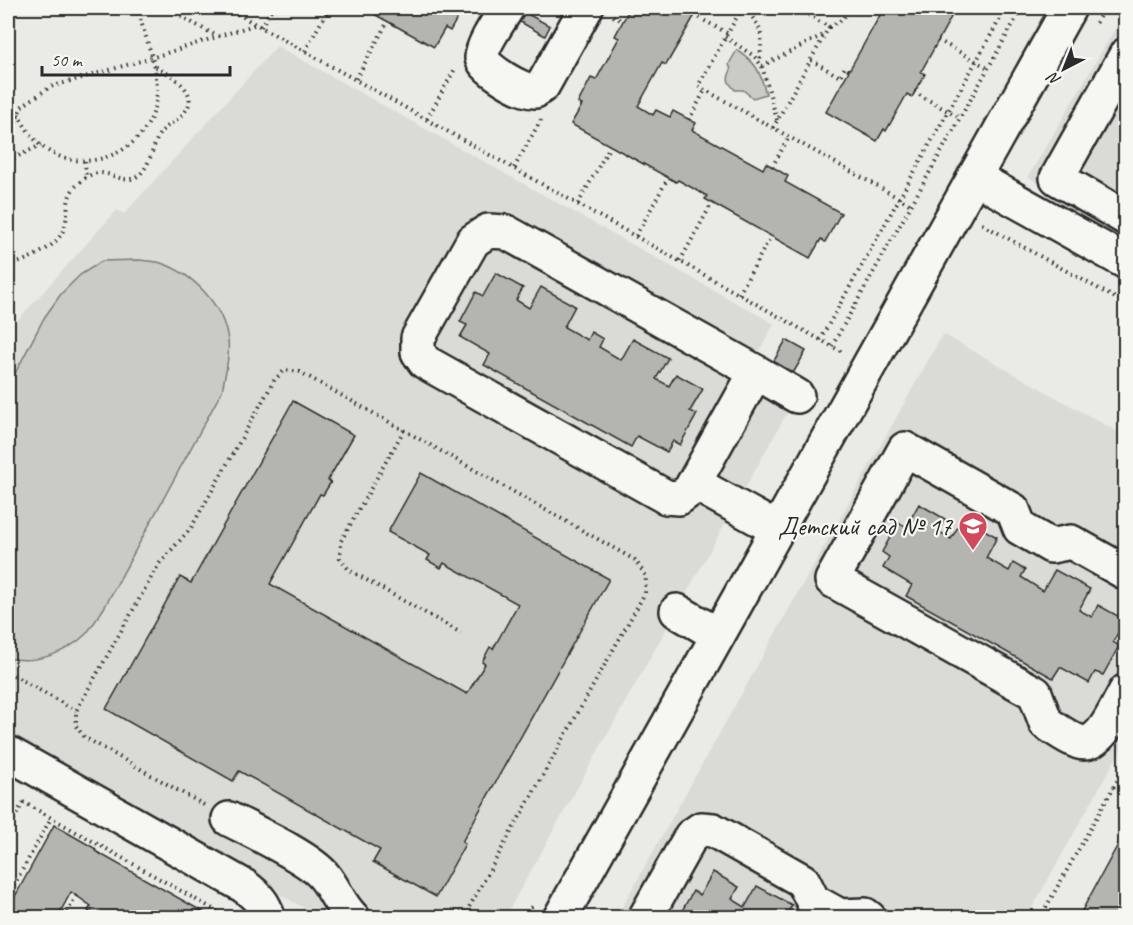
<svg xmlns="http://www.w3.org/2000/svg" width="1133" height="925" viewBox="0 0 1133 925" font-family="Caveat,sans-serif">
<rect width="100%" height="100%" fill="#eaeae6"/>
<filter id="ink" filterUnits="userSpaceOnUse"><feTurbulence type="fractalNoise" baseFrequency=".0167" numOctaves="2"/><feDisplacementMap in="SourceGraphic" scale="12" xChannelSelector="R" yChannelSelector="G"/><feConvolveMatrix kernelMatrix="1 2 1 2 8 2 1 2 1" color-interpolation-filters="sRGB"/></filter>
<g filter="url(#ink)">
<g fill="#dadad6">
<path d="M1125 12V232L1028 177Z"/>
<path d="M277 46 774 324 753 362 801 388 505 917H320L8 742V331L117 210 124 214Z"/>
<path d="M943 334 1125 436V742L1027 917 616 918Z"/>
</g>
<g fill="#cacac7" stroke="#7a7a79" stroke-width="1.5">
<path d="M737 50C757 63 760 71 766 94L753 98 743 90H735C728 82 726 80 731 70L729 64Z"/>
<path d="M138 260C146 261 154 261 161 263 194 274 223 305 228 340 230 357 225 375 222 391L104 608C98 617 92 627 85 635 65 654 35 664 8 658V387L44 318 61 294 80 275 102 261Z"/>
</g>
<g fill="#b4b4b1" stroke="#2b2b2b" stroke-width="1.5">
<path d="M363 8H463L450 31 445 28 434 47Z"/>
<path d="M630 8H699L666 65 662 63 638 106 653 115 656 110 670 117 673 111 696 123 692 130 763 169 766 163 788 176 785 182 841 213 825 242 821 239 810 258 712 203 705 199 707 196 678 180 676 182 571 124 582 105 578 103 591 78 596 80 619 38 615 36Z"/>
<path d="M884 8H956L921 72 925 74 912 97 907 94 886 131 884 129 877 141 826 112Z"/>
<path d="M520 10 550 26 545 36 515 19Z"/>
<path d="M496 273 523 288 516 300 529 308 541 287 575 306 564 327 587 340 591 332 603 339 599 347 621 360 633 339 668 358 656 379 669 386 676 374 703 389 690 411 697 414 680 445 673 441 667 452 637 436 631 447 484 365 490 354 460 337 467 325 460 322 476 292 483 296Z"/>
<path d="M786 340 806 351 792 375 772 364Z"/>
<path d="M293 401 354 435 328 480 331 482 323 495 320 494 270 584 467 694 485 664 482 662 490 647 493 649 518 604 444 563 441 568 427 560 430 555 388 532 421 473 609 579 462 842 465 844 436 897 373 862 380 850 239 771 233 781 106 709 180 577 191 583Z"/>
<path d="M919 504 945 519 938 531 951 539 963 518 997 537 986 558 1009 571 1013 563 1025 570 1021 577 1043 591 1055 570 1090 589 1079 610 1092 617 1098 605 1125 620 1113 642 1119 646 1103 675 1095 672 1089 683 1060 667 1053 678 906 596 912 585 883 568 889 557 882 552 898 523 906 527Z"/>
<path d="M54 825 96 849 95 851 214 918H99L88 911 91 906 71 892 57 918H8V912L13 900Z"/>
<path d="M1121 839 1126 842V918H1078Z"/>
<path d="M713 872 739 887 732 899 745 907 757 886 792 905 785 918H678L693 891 700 895Z"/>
</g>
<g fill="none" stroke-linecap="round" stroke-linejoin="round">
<g stroke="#2b2b2b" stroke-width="38">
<g id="minor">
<path d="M507 8C501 18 481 46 482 58 483 68 524 93 535 91 536 90 542 86 543 85L586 8"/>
<path d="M1126 55 1057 178 1126 218"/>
<path d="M974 177 1126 262"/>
<path d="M756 372 690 490 679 498 666 497 425 362 418 352V338L473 241 488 231 506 232 756 372 797 396"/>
<path d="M694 483 777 529"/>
<path d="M1126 573 1071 542 1051 546 1020 528 1013 510 905 449 832 580 1035 693 1046 723C1056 729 1067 738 1079 742 1101 749 1116 707 1126 691"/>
<path d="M677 611 718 635"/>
<path d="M8 753 244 886C256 895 265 903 268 918"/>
<path d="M229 819C252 831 310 858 324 876 335 889 340 906 353 918"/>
<path d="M560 918 1069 8"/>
<path d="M645 918 691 836 701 829 713 830 803 881 813 901 840 916 865 915 869 918"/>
</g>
</g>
<g stroke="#2b2b2b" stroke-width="4" stroke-dasharray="1.5 4.5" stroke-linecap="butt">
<path d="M165 8 217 36"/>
<path d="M227 8 844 353"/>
<path d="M742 8 698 86 911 205"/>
<path d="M745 8C764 32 762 30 760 61"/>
<path d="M694 15 727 33"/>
<path d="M613 16 623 21"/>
<path d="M1096 23 1104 8"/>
<path d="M261 27 272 8"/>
<path d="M829 27 843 19 849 8"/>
<path d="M725 37 754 56 762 66 777 120"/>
<path d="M938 40 988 68"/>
<path d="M305 51 329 8"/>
<path d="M811 60 840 77 845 67 849 70"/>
<path d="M762 66 823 35"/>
<path d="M356 79 388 21"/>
<path d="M914 92 960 118"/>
<path d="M18 114C24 125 30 135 39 144 80 180 148 154 156 101 161 73 144 34 137 8"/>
<path d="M427 119 455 69"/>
<path d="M689 120 705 90"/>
<path d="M773 128 829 27 796 8"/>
<path d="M8 146 21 107 50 87 151 58 257 24"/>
<path d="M8 161 41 145"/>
<path d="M85 161 86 177"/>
<path d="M772 167 789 137"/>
<path d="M514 168 542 118"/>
<path d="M578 204 610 146"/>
<path d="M982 224 1126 304"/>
<path d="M636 236 668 178"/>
<path d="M680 261 712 203"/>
<path d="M8 267C29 258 62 248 66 221 69 205 65 196 79 183 104 160 116 185 134 178 150 171 151 149 159 135 165 126 175 122 183 114 204 92 169 74 153 65"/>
<path d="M739 294 771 236"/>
<path d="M820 340 1006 8"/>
<path d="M832 346 1022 8"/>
<path d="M404 430 341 541 340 558 349 570 461 633"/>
<path d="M8 672 76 711"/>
<path d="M1113 787 1126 795"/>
<path d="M8 789 12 792 8 800"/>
<path d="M23 802 229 918"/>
<path d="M204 805 84 737 76 726V711L159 564 191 528 275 379 285 370 300 372 635 560 646 576 645 593 463 918"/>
<path d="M8 830 24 801"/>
<path d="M8 896 51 818"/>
<path d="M8 904 11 905"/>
<path d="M67 913 75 918"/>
<path d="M64 918 77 895"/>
<path d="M525 918 532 905"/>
<path d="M1040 918 1126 765"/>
</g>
<use href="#minor" stroke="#f6f6f2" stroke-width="33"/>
</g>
</g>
<defs>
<g id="school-pin" transform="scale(1.5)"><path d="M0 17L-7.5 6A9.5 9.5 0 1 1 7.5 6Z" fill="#d1495b" stroke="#f6f6f2"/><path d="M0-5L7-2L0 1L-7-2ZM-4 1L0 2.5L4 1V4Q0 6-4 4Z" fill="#fff"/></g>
</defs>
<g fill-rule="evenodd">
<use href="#school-pin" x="973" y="526"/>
</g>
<g text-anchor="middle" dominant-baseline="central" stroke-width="4.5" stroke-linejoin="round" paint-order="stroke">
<g font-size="26" fill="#2b2b2b" stroke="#f6f6f2" text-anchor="end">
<text x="952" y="526">Детский сад № 17</text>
</g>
</g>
<rect width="1133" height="925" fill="none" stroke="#f6f6f2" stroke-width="30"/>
<rect x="15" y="15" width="1103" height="895" fill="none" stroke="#2b2b2b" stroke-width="2" filter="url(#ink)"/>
<g transform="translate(1064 69) rotate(222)" stroke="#f6f6f2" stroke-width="4.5" paint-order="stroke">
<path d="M0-4.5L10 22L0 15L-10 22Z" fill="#2b2b2b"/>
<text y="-9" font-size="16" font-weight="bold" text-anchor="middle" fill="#2b2b2b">N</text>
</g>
<path d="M42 66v9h188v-9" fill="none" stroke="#2b2b2b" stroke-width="3"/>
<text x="51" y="66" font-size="18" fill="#2b2b2b" stroke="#f6f6f2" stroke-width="4.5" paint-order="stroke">50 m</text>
</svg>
